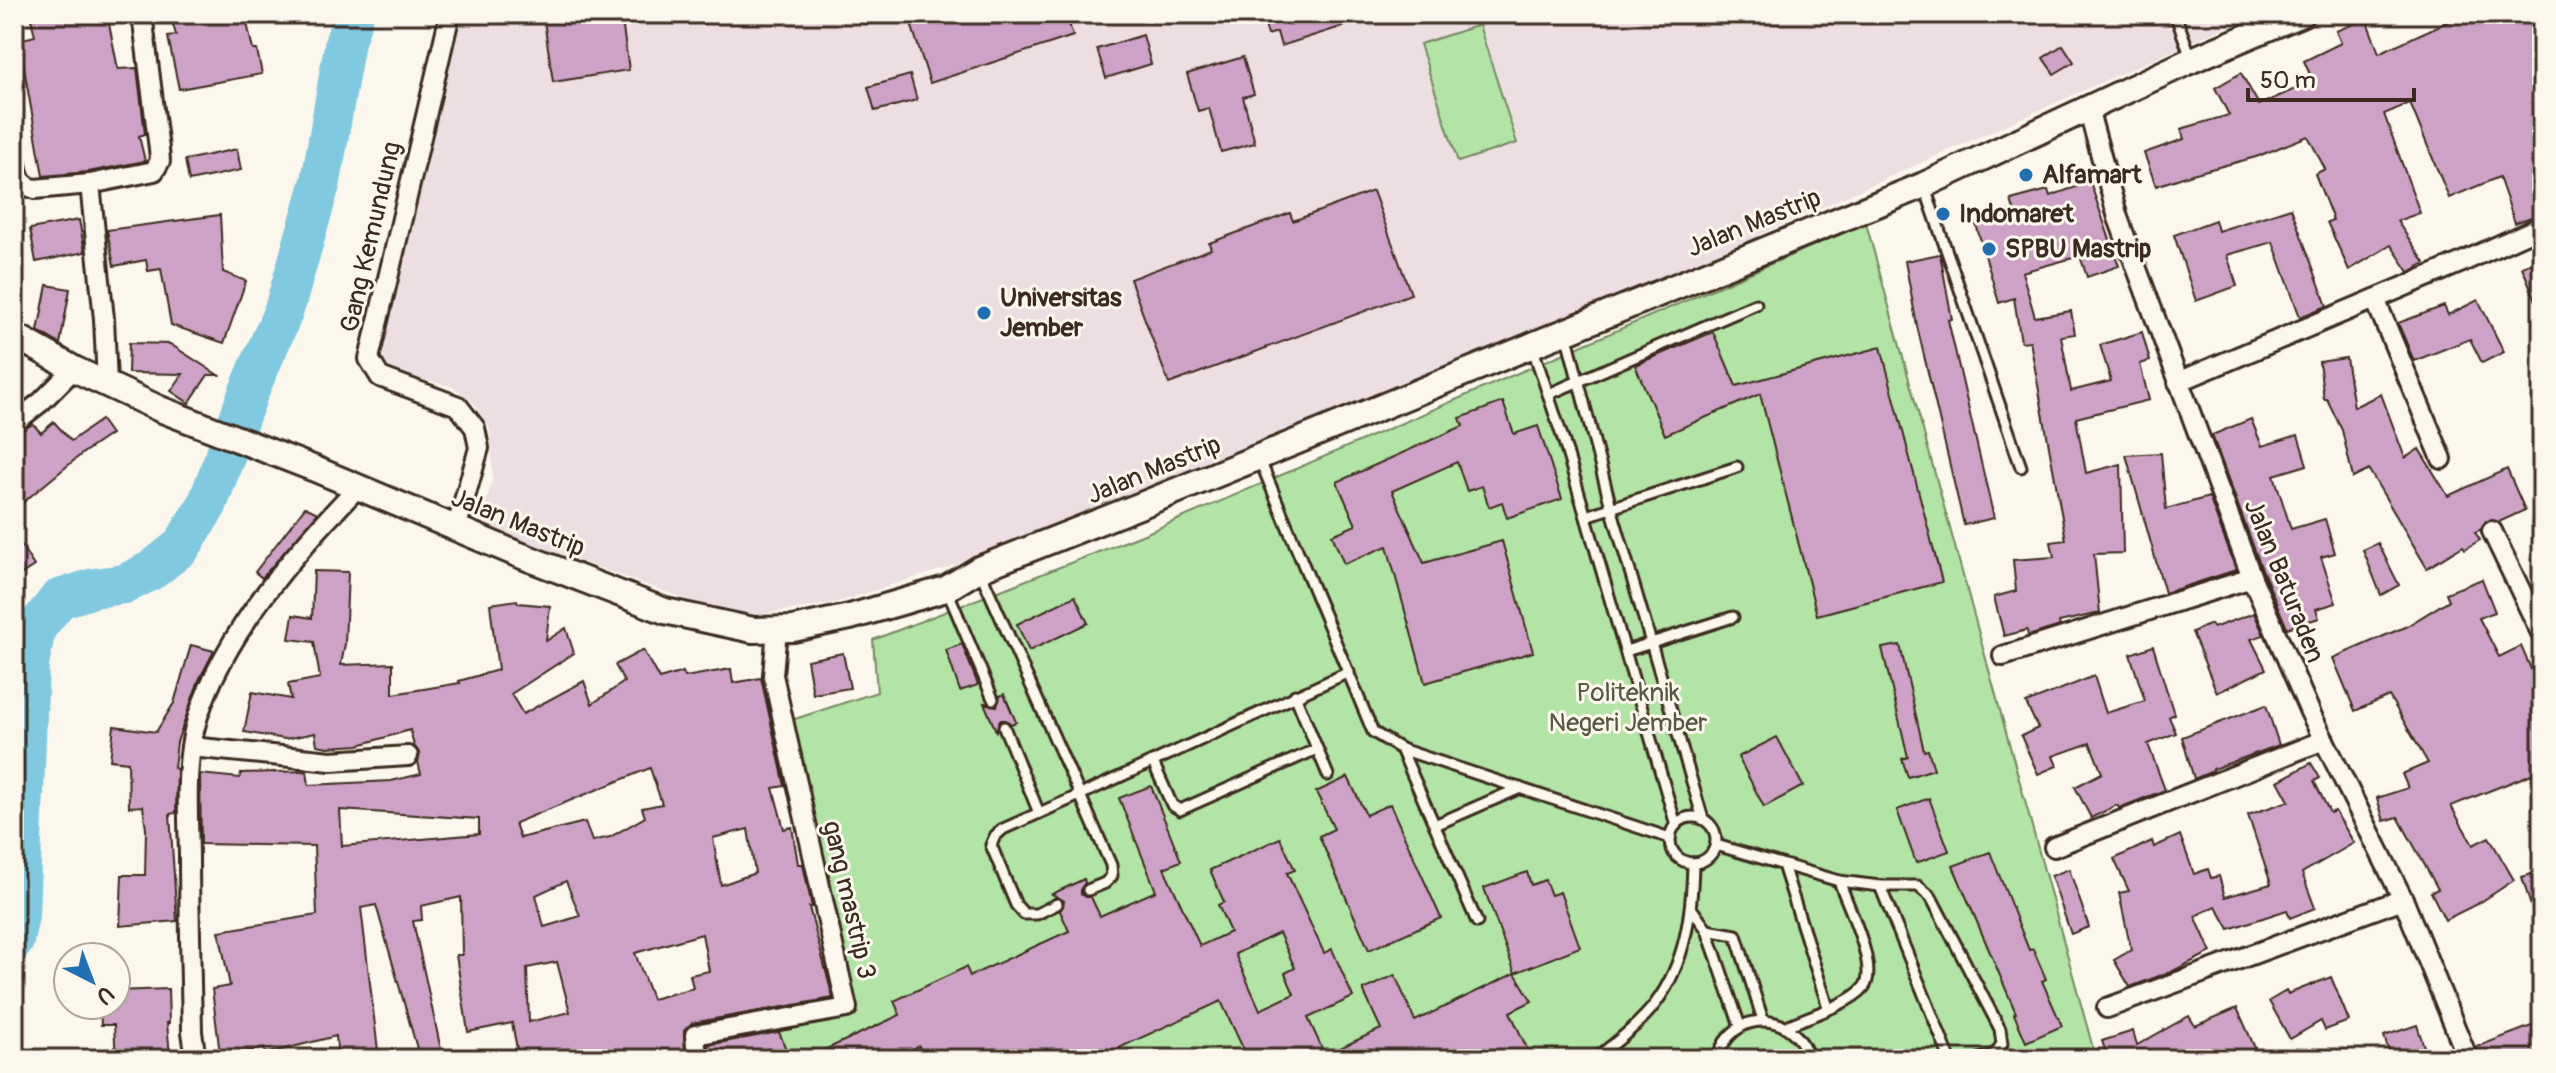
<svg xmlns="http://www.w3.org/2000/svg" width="2556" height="1073" viewBox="0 0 2556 1073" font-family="Pangolin,sans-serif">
<rect width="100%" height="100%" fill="#fbf7ec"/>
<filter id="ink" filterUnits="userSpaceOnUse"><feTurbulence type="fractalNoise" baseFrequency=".0125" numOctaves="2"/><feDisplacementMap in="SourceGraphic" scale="16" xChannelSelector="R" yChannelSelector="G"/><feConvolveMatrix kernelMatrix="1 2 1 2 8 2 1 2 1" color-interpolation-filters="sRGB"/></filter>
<g filter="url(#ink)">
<path fill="#eddee1" d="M466 14H2255L1642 287 943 569 831 604 753 615 700 604 479 525 493 478 490 430 474 403 453 387 398 373 383 363 385 340 460 27Z"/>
<g fill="#b1e4a5" stroke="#768762" stroke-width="2">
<path d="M1479 25 1517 143 1458 162 1420 44Z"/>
<path d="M1866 223 2096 1059H703L699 1035 852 1011 792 720 877 692 873 640 1147 533Z"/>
</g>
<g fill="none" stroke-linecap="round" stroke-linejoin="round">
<path stroke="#80c9e1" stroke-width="40" d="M14 941 19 915 29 665 36 628 59 599 94 588 125 584 152 570 181 547 207 505 249 391 284 310 321 181 345 41 354 14"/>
</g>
<g fill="#cda2c6" stroke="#3b2a1e" stroke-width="2" fill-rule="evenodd">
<path d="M30 14H107L118 69 137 68 145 134 139 136 145 161 88 172 43 176 19 40 35 36Z"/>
<path d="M170 14H245L253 50H257L262 74 179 89 168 37 176 35Z"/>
<path d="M543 14H621L629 70 553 82Z"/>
<path d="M908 14H1066L1073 36 930 83Z"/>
<path d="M1271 14H1369V18L1281 46 1277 32 1268 35 1263 19Z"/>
<path d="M2464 14H2542V213L2515 223 2499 177 2449 198 2410 103 2384 114 2420 213 2397 221 2425 263 2409 272 2391 245 2349 270 2327 222 2333 220 2315 174 2325 169 2308 136 2256 157 2192 174 2156 186 2144 153 2184 139 2181 129 2229 115 2215 88 2241 73 2259 105 2313 81 2304 61 2341 43 2336 31 2366 19 2379 53Z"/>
<path d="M1143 35 1151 64 1106 78 1097 49Z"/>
<path d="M2063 45 2074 62 2054 74 2043 58Z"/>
<path d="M1243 57 1254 94 1243 97 1255 143 1221 152 1209 108 1198 111 1187 74Z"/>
<path d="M910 75 917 100 875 111 868 87Z"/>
<path d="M237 149 241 170 189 181 185 160Z"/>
<path d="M2090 182 2119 266 2087 277 2080 256 2022 272 2035 317 2071 311 2075 334 2061 336 2071 391 2111 381 2100 345 2142 332 2150 361 2140 364 2149 400 2076 418 2086 473 2121 464 2123 553 2094 554 2100 613 2059 622 2060 626 2028 636 2027 630 2004 636 1994 597 2016 591 2013 560 2054 557 2051 542 2066 540 2030 341 2021 342 2014 298 1999 303 1975 221 2014 210 2011 200 2048 190 2050 196Z"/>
<path d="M1373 191 1411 294 1169 384 1130 279 1211 249 1209 243 1290 213 1293 221Z"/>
<path d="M2291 208 2327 306 2300 317 2273 242 2227 255 2237 286 2196 301 2174 235 2215 220 2218 231Z"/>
<path d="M220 215 223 272 246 281 224 343 171 325 161 269 148 271 146 260 114 266 107 230Z"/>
<path d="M79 220 85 252 36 262 30 229Z"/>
<path d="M1940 254 1952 319 1948 320 1994 518 1964 525 1917 326 1905 261Z"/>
<path d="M2542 259V315L2522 267Z"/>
<path d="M47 285 70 289 60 344 38 331Z"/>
<path d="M2478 300 2504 352 2482 363 2470 339 2414 361 2398 323 2444 306 2448 315Z"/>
<path d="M1713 332 1736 386 1881 347 1942 582 1817 615 1760 394 1665 435 1635 365Z"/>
<path d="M129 343 170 344 218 375H208L189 403 171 391 183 374 128 373Z"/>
<path d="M2346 358 2354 407 2381 394 2405 458 2419 449 2448 496 2507 469 2525 510 2499 522 2486 521 2480 530 2475 532 2480 540 2465 549 2463 546 2427 568 2369 470 2353 478 2342 430 2327 399H2324L2319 362Z"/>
<path d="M1503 402 1514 434 1538 426 1562 499 1507 518 1502 502 1489 507 1482 486 1467 491 1457 462 1392 491 1424 563 1502 541 1533 652 1425 683 1387 546 1344 564 1332 535 1356 525 1337 482 1463 426 1460 418Z"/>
<path d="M2251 419 2262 446 2298 435 2307 465 2274 475 2291 529 2325 519 2335 553 2321 557 2336 603 2316 609 2319 618 2287 628 2261 567 2212 435Z"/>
<path d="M101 420 111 434 83 453 14 510V435L33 424 41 433 54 422 71 441Z"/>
<path d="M2161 453 2166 509 2209 497 2236 570 2165 593 2126 455Z"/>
<path d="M305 507 318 513 262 578 255 572Z"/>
<path d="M14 534 34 566 14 579Z"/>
<path d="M2378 543 2399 585 2381 595 2363 550Z"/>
<path d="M314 571 348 572 345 644 341 665 393 663V694L460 683 459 681 498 670 490 604 517 600 518 603 550 606 546 641 566 628 574 653 511 694 523 714 584 681 592 704 624 682 615 665 643 650 659 679 683 672 685 677 731 669 733 683 761 678 785 786 773 788 784 829 792 827 798 864H803L812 907H809L833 998 692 1023 684 1031 685 1055 672 1059H519L512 1023 468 1032 456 955H462L461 897 421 906 422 920 413 921 443 1059H420L376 905 361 908 379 1059H338L336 1036 265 1054 264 1049 220 1054 212 989 230 986 219 931 317 915 314 846 201 844 200 774 240 778 241 773 307 771 309 785 391 781 421 774 418 762 420 754 414 746 410 730 359 745 328 747 317 745 315 733 285 739 244 732 252 692 291 699 288 684 320 678 314 642 289 639 293 615 312 618ZM650 768 662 804 642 808 645 817 610 837 592 841 585 822 520 838 515 823ZM340 810 479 819V834L342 846ZM748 829 755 873 721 885 713 838ZM566 881 580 916 544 927 536 895ZM702 934 709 971 690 975 693 988 652 999 635 953ZM557 962 570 1012 529 1022 527 968Z"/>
<path d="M2482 579 2495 612 2479 618 2499 657 2521 646 2542 694V770L2451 806 2473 845 2489 837 2514 880 2481 902 2445 920 2431 892 2438 889 2398 817 2384 821 2377 798 2408 788 2402 774 2428 763 2389 696 2355 711 2333 658 2407 626 2449 600 2446 593Z"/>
<path d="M1075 596 1088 623 1029 651 1017 624Z"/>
<path d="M2254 613 2264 635 2251 639 2266 669 2217 693 2192 632 2211 624 2213 628Z"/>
<path d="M962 644 978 685 960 691 946 650Z"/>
<path d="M191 645 214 651 199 680 177 742 174 768 177 769 176 813 170 814 177 921 120 926 122 875H145L146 829 143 806 129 807 128 762 110 760 114 726 156 732 174 703Z"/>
<path d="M1900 645 1924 751 1928 750 1934 769 1908 777 1902 759 1908 757 1882 648Z"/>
<path d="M2153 646 2174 714 2169 717 2176 733 2148 744 2165 790 2119 808 2117 805 2091 818 2075 787 2102 773 2090 743 2053 756 2057 766 2038 774 2021 736 2038 728 2026 703 2094 676 2106 713 2145 701 2130 654Z"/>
<path d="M843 653 850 688 813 694 807 660Z"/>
<path d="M1004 694 1016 722 1011 724 1006 720H1000L996 731 984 703 997 706 1000 696Z"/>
<path d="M2266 705 2279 745 2213 769V771L2194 779 2182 737Z"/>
<path d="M1777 737 1803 786 1764 807 1738 757Z"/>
<path d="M2311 763 2320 778 2314 781 2330 813 2335 811 2354 843 2302 873 2315 908 2290 918 2287 910 2229 929 2216 906 2195 916 2211 952 2175 970 2130 987 2114 960 2131 950 2119 893 2129 891 2114 859 2152 841 2154 847 2180 835 2194 874 2208 869 2211 878 2219 876 2225 897 2271 884 2248 815 2289 801 2278 781Z"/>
<path d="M1348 777 1366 815 1390 804 1441 918 1369 950 1319 836 1334 829 1316 792Z"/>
<path d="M1151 786 1181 861 1164 868 1200 946 1230 932 1218 905 1224 902 1210 870 1280 838 1295 870 1287 873 1324 953 1332 949 1353 997 1308 1018 1325 1055 1381 1029 1363 990 1395 975 1415 1021 1515 973 1532 1001 1510 1012 1532 1059H1428L1425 1052 1411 1059H1248L1221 1001 1095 1059H1001L997 1051 978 1059H924L919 1046 890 1059H805L900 1015 894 1001 966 967 970 976 1069 931 1060 911 1064 901 1052 894 1084 879 1085 883 1081 888V894L1086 897H1091L1100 916 1156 891 1119 798ZM1279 933 1295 968 1285 973 1294 994 1260 1010 1235 954Z"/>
<path d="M1929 798 1949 851 1916 863 1897 810Z"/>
<path d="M1990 852 2029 950 2033 949 2046 979 2042 981 2062 1026 2026 1042 2014 1014 2016 1013 1953 866Z"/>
<path d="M2069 869 2089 927 2071 934 2051 876Z"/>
<path d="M2542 871V928L2538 929 2522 877Z"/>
<path d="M1527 872 1531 885 1545 880 1551 895 1560 892 1580 947 1515 973 1484 888Z"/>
<path d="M2331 977 2349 1021 2325 1030 2321 1021 2290 1039 2269 1001 2286 991 2288 994Z"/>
<path d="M168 989 169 1023H167L170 1055 116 1059 114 1025H101L100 1005H116V991Z"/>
<path d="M2237 1008 2260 1059H2108L2102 1041 2133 1031 2137 1045 2189 1016 2195 1026Z"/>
<path d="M2542 1022V1059H2480L2476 1047Z"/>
<path d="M2417 1025 2428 1059H2391L2384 1036Z"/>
<path d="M779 1032 790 1059H709L708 1045Z"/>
</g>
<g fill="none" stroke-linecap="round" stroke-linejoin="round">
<g stroke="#3b2a1e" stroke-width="15">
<g id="service">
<path d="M2175 14 2192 60"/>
<path d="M1925 188 2021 467"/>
<path d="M1566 333 1611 507 1703 819"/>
<path d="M1532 346 1564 442 1676 825"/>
<path d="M1549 394 1756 304"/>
<path d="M1259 458 1373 732 1401 749 1670 838"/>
<path d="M1586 516 1737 467"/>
<path d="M979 569 1080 795 1349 672"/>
<path d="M948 592 993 699"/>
<path d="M1626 651 1733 617"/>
<path d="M1295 695 1328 775"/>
<path d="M1004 727 1039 813"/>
<path d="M1401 749 1477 922"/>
<path d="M1153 762 1172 805 1180 810 1317 749"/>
<circle cx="1693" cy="840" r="23"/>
<path d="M1435 825 1520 788"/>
<path d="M1716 845 1839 881 1880 886H1918L1931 897 2000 1029 2002 1044 1995 1054 1979 1059"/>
<path d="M1783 865 1828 1007"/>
<path d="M1880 886 1950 1059"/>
<path d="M1057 904 1037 914H1024L1016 905 991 845 995 836 1003 829 1080 795 1111 865 1112 876 1105 883 1088 890"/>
<path d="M1692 909 1707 930"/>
<path d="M1740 1026 1707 930 1736 935 1763 1020"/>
<path d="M1786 1026C1807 1017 1851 1004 1864 987 1879 968 1847 904 1839 881"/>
<path d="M1595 1059C1615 1043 1640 1024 1655 1004 1686 963 1692 912 1693 863"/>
<path d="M1717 1059C1731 1008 1795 1009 1809 1059"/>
</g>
</g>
<g stroke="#3b2a1e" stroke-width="24">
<g id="minor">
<path d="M450 14 369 359 380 377 458 406 475 428 479 448 456 529"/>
<path d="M2088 108 2118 218 2252 578 2310 712 2403 899 2468 1059"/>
<path d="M14 153C17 169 17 185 35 189L90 184 154 171 160 161 159 149 142 14"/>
<path d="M90 184 104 319 107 383"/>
<path d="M2375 299 2442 459"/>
<path d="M2178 382 2460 263 2542 226"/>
<path d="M14 423 41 402 74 369"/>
<path d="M2492 531 2542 635"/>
<path d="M2003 656 2252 578"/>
<path d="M191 747 331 761 408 756"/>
<path d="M2054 847 2324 740"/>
<path d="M2107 1008 2403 899"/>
<path d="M196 1059 192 1032C191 973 189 914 189 855 188 810 184 760 198 716 226 631 296 551 358 487"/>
<path d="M697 1059 695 1035 847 1008 773 675 777 629"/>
</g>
</g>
<g stroke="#3b2a1e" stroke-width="30">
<path id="secondary" d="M14 335 74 369 160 409 315 469 517 554 665 611 753 630 793 629 850 617 946 589 979 569 1144 504 1924 185 2192 60 2301 14"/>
</g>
<use href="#service" stroke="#fbf7ec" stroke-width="9"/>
<use href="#minor" stroke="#fbf7ec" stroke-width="18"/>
<use href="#secondary" stroke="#fbf7ec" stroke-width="24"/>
</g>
</g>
<g fill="#1f6fb2" stroke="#fbf7ec" stroke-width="3">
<circle cx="2026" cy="175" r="8"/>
<circle cx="1943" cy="214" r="8"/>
<circle cx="1989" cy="249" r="8"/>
<circle cx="984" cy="313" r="8"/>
</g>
<g text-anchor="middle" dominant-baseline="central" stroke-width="6" stroke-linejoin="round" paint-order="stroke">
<g font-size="26" font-weight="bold" fill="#3b2a1e" stroke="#fbf7ec" text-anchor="start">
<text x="2042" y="175">Alfamart</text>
<text x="1959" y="214">Indomaret</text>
<text x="2005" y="249">SPBU Mastrip</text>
<text x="1000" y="298">Universitas<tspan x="1000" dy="30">Jember</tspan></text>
</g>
<g font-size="26" fill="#3b2a1e" stroke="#fbf7ec">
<text transform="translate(1754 223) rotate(-22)">Jalan Mastrip</text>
<text transform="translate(371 237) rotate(-77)">Gang Kemundung</text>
<text transform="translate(1154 470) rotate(-22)">Jalan Mastrip</text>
<text transform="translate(518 523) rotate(22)">Jalan Mastrip</text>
<text transform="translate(2284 581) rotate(68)">Jalan Baturaden</text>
<text transform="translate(849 900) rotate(77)">gang mastrip 3</text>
</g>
<g font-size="26" fill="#585840" stroke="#fbf7ec">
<text x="1628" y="693">Politeknik<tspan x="1628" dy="30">Negeri Jember</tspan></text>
</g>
</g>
<rect width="2556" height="1073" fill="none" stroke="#fbf7ec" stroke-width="48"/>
<rect x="24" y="24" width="2508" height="1025" fill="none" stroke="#3b2a1e" stroke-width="3" filter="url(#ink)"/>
<g transform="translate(92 981) rotate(138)"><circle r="38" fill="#fbf7ec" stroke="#aea59a" stroke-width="2"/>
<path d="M0-6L14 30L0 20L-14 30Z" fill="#1f6fb2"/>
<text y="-12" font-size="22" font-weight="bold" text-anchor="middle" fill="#3b2a1e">U</text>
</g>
<path d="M2248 88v12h166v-12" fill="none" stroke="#3b2a1e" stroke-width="4"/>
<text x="2260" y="88" font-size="24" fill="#3b2a1e" stroke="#fbf7ec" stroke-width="6" paint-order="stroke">50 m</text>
</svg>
